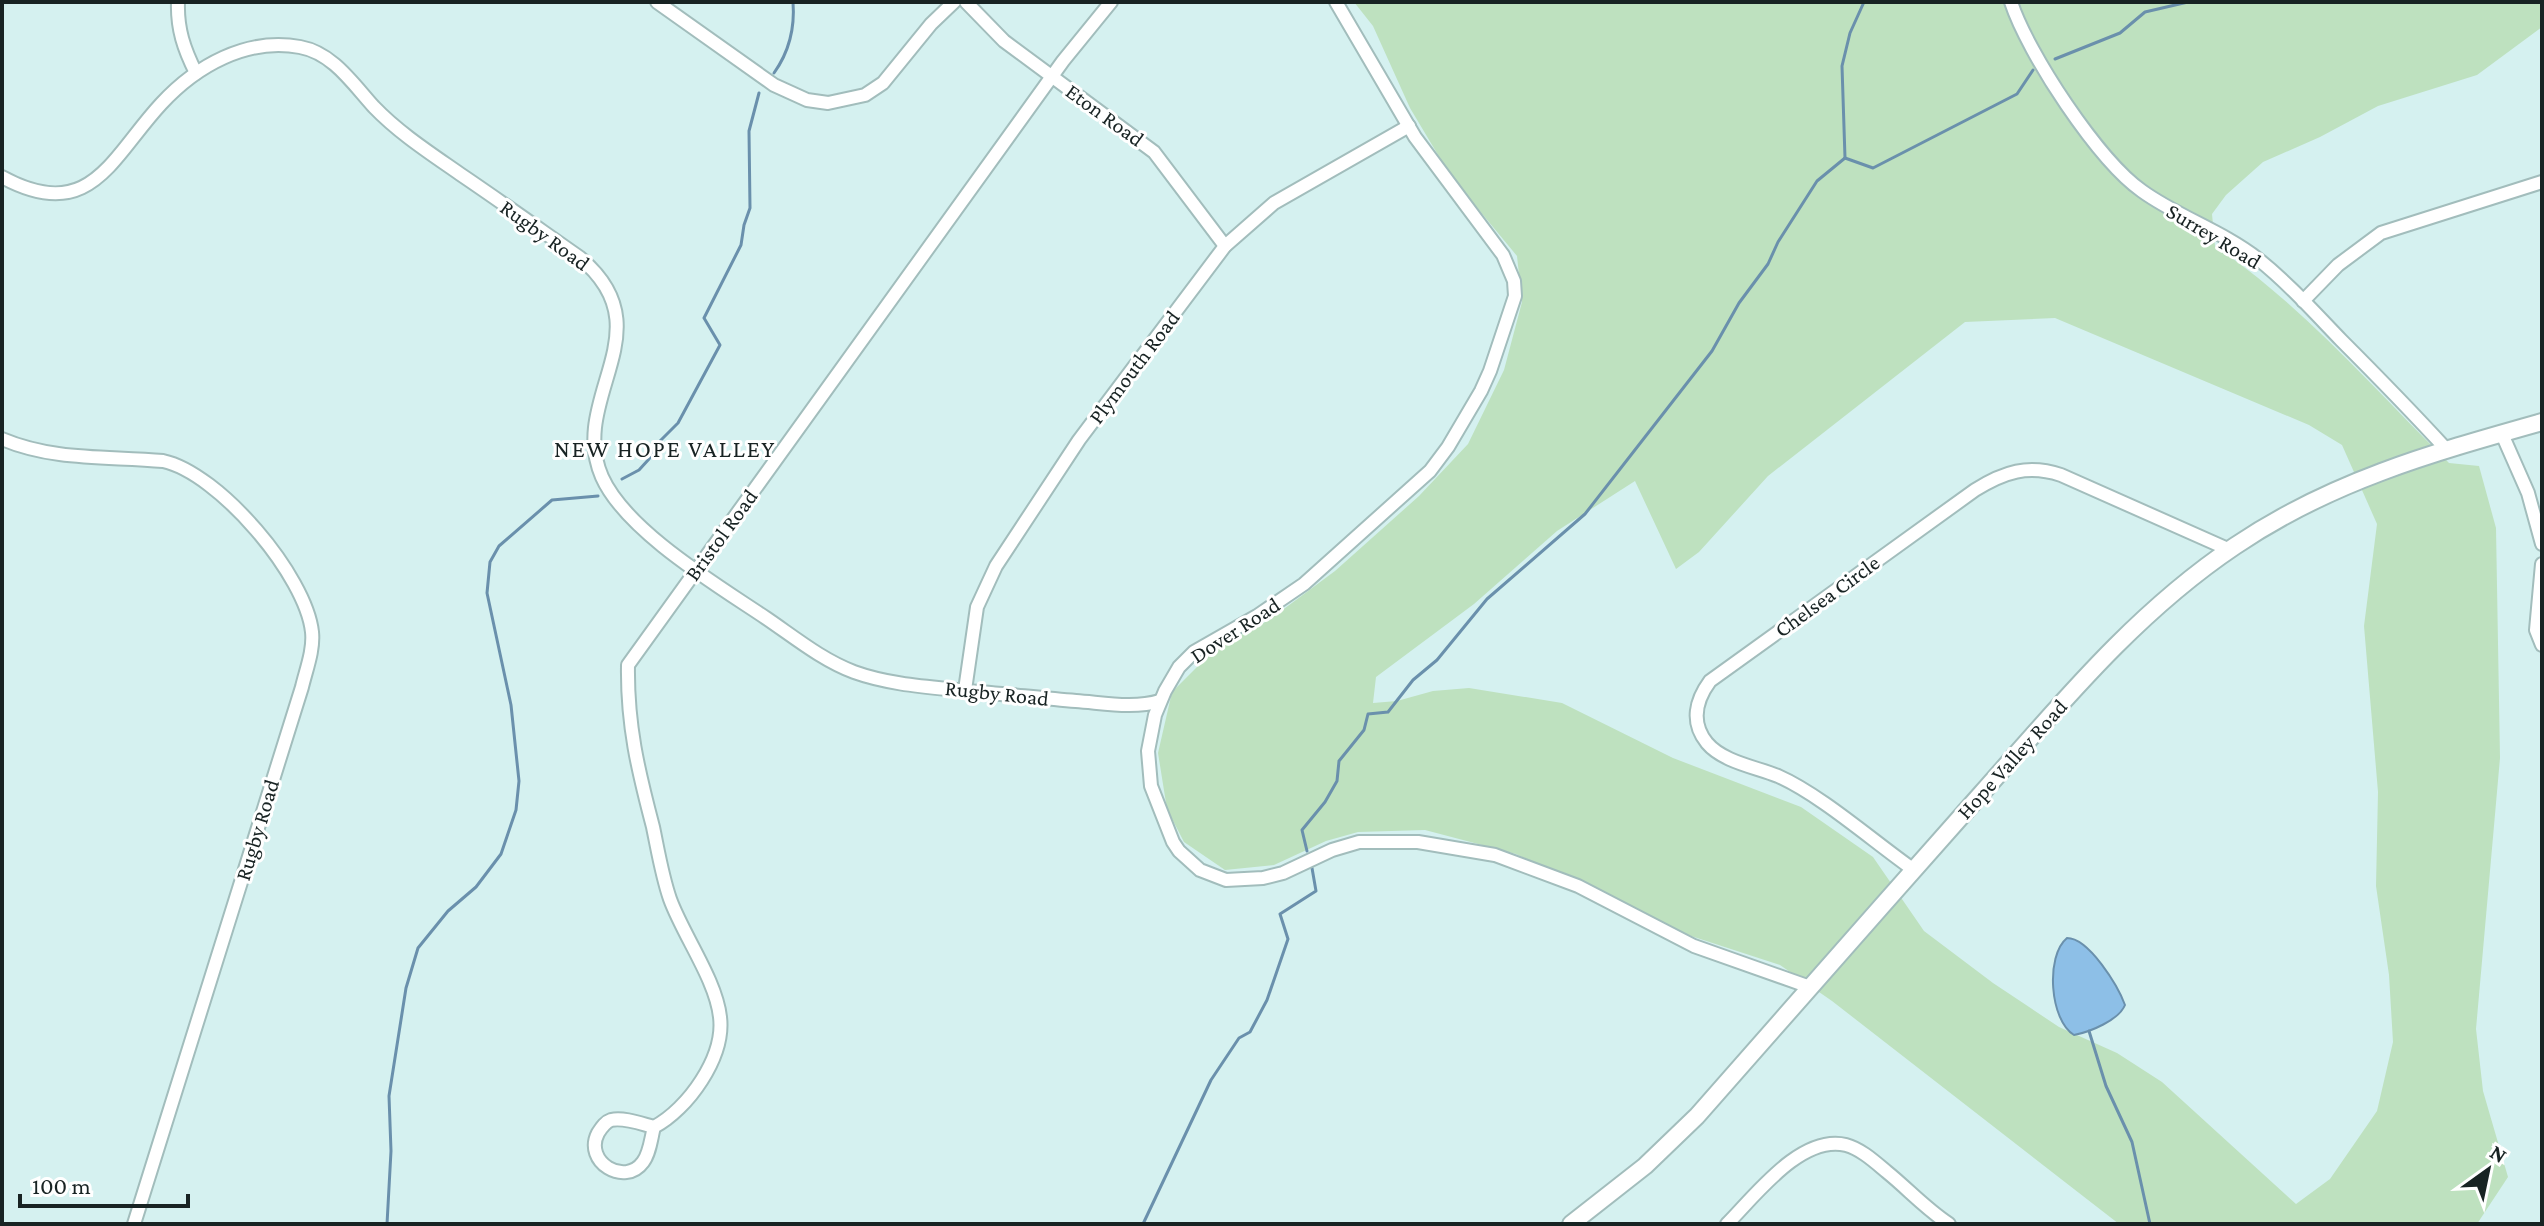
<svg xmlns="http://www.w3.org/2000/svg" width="2544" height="1226" viewBox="0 0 2544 1226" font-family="'Crimson Pro',serif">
<rect width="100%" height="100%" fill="#d5f1f0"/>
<path fill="#bee1bf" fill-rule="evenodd" d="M1354 2H2542V27L2477 75 2378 106 2320 137 2263 162 2226 195 2212 214 2215 246C2302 305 2374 389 2449 463L2479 466 2496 528 2500 758 2476 1029 2483 1091 2508 1177 2477 1224H2119L1832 1001 1780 965 1691 936 1516 854 1425 830 1358 832 1326 841 1274 865 1225 870 1184 842 1167 809 1158 753 1172 692 1215 649 1269 620 1335 571 1419 496 1468 444 1504 370 1522 302 1517 256 1450 175 1410 108 1373 26ZM2055 318 2309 425 2342 445 2377 524 2364 626 2378 792 2376 886 2389 975 2393 1042 2377 1111 2330 1179 2296 1204 2162 1082 2117 1053 2059 1027 1993 983 1924 931 1873 857 1801 807 1673 758 1562 703 1469 688 1433 691 1397 701 1373 703 1376 677 1474 604 1557 531 1635 481 1676 569 1699 552 1768 476 1965 322Z"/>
<path fill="#8dbfe7" stroke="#6a90ac" stroke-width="2" d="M2067 938C2089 938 2118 986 2125 1005 2119 1020 2090 1032 2074 1035 2050 1021 2045 956 2067 938Z"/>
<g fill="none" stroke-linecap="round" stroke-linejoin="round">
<g stroke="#6a90ac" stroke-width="3">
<path d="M2055 59 2120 33 2145 12 2188 2"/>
<path d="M774 73C789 52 795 28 793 2"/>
<path d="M1845 158 1873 168 2017 94 2033 70"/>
<path d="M1845 158 1842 66 1850 33 1864 2"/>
<path d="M622 479 639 470 649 459 659 442 678 423 720 345 704 318 741 245 744 225 750 208 749 131 759 93"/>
<path d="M1307 851 1302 830 1325 802 1337 781 1339 761 1364 730 1368 714 1388 712 1413 680 1437 660 1487 599 1585 514 1712 351 1739 303 1768 264 1778 242 1817 181 1845 158"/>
<path d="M2089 1031 2106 1086 2132 1142 2150 1224"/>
<path d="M387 1224 391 1151 389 1096 406 988 418 948 448 911 476 887 501 854 516 810 519 781 511 705 487 593 490 562 499 546 552 500 598 496"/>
<path d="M1143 1224 1211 1080 1239 1038 1250 1032 1267 1000 1288 939 1280 914 1316 891 1312 868"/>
</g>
<g stroke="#a2bdbc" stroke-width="16">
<g id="minor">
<path d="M178 2C177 29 184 49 196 73"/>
<path d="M657 2 774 85 807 100 828 103 865 95 883 83 931 24 954 2"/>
<path d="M966 2 1004 41 1154 152 1225 246"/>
<path d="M1336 2 1415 137 1503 255 1514 281 1515 296 1490 371 1481 391 1448 447 1430 471 1304 584 1257 616 1194 652 1179 667 1165 691 1155 715 1148 751 1151 786 1173 842 1179 851 1200 870 1226 880 1263 878 1283 873 1332 850 1359 842H1418L1495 855 1578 886 1694 946 1810 987"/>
<path d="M2011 2C2028 54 2098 160 2142 191 2178 217 2222 231 2258 259 2288 283 2314 312 2341 340 2377 376 2412 412 2447 450"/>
<path d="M2 177C90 225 111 158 161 104 196 66 247 37 300 47 333 53 353 84 374 107 399 133 430 153 460 174 500 201 539 229 579 257 668 330 567 397 602 477 626 531 717 585 766 618 794 637 822 660 854 672 890 685 930 687 967 691 1004 694 1040 698 1076 701 1104 703 1134 709 1160 701"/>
<path d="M2303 301 2338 265 2381 233 2542 182"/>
<path d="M2502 434 2528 493 2542 544"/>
<path d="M2 439C54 461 108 456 163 461 219 473 306 576 312 632 314 650 306 670 302 687L134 1224"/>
<path d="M2542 564 2536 630 2542 645"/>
<path d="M965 690 977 607 996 566 1079 440 1225 246 1274 203 1409 126"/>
<path d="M1914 870C1874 842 1821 795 1778 776 1756 767 1723 762 1707 743 1690 722 1696 700 1710 681L1975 490C2004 472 2028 464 2061 475L2230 550"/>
<path d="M654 1127C651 1138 650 1153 643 1162 625 1187 583 1162 598 1133 602 1127 605 1122 611 1120 624 1117 642 1124 654 1127 688 1109 725 1057 720 1017 716 980 683 935 670 899 662 876 658 851 653 827 638 770 627 725 628 665L1063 61 1111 2"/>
<path d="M1727 1224C1755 1196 1801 1134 1846 1145 1861 1149 1875 1162 1887 1172 1908 1189 1926 1209 1949 1224"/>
</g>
</g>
<g stroke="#a2bdbc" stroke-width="20">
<path id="major" d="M1571 1224 1645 1166 1697 1116C1791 1009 1886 901 1981 794 2060 705 2135 613 2235 546 2331 481 2432 453 2542 422"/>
</g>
<use href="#minor" stroke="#fff" stroke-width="12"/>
<use href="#major" stroke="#fff" stroke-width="16"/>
</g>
<g text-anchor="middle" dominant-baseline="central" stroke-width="6" stroke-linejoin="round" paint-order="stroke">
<g font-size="22" fill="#182323" stroke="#fff">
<text transform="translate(1105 115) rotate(36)">Eton Road</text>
<text transform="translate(545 235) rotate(36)">Rugby Road</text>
<text transform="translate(2214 236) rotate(31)">Surrey Road</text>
<text transform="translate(1134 367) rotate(-53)">Plymouth Road</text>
<text transform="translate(721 535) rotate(-54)">Bristol Road</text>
<text transform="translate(1827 596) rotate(-36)">Chelsea Circle</text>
<text transform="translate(1235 630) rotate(-33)">Dover Road</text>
<text transform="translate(997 693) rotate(6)">Rugby Road</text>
<text transform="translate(2012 759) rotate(-48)">Hope Valley Road</text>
<text transform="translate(257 830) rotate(-73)">Rugby Road</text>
</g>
<g font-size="24" letter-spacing="2" fill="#182323" stroke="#fff">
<text x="665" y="448">NEW HOPE VALLEY</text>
</g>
</g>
<rect width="2544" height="1226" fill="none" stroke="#182323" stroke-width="8"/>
<g transform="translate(2488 1170) rotate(33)" stroke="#ffffff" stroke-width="6" paint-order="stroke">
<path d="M0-6L14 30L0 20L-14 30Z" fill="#182323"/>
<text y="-12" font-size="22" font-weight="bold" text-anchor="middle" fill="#182323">N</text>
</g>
<path d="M20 1194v12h168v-12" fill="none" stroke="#182323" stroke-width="4"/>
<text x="32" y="1194" font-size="24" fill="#182323" stroke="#ffffff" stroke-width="6" paint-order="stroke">100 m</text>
</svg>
